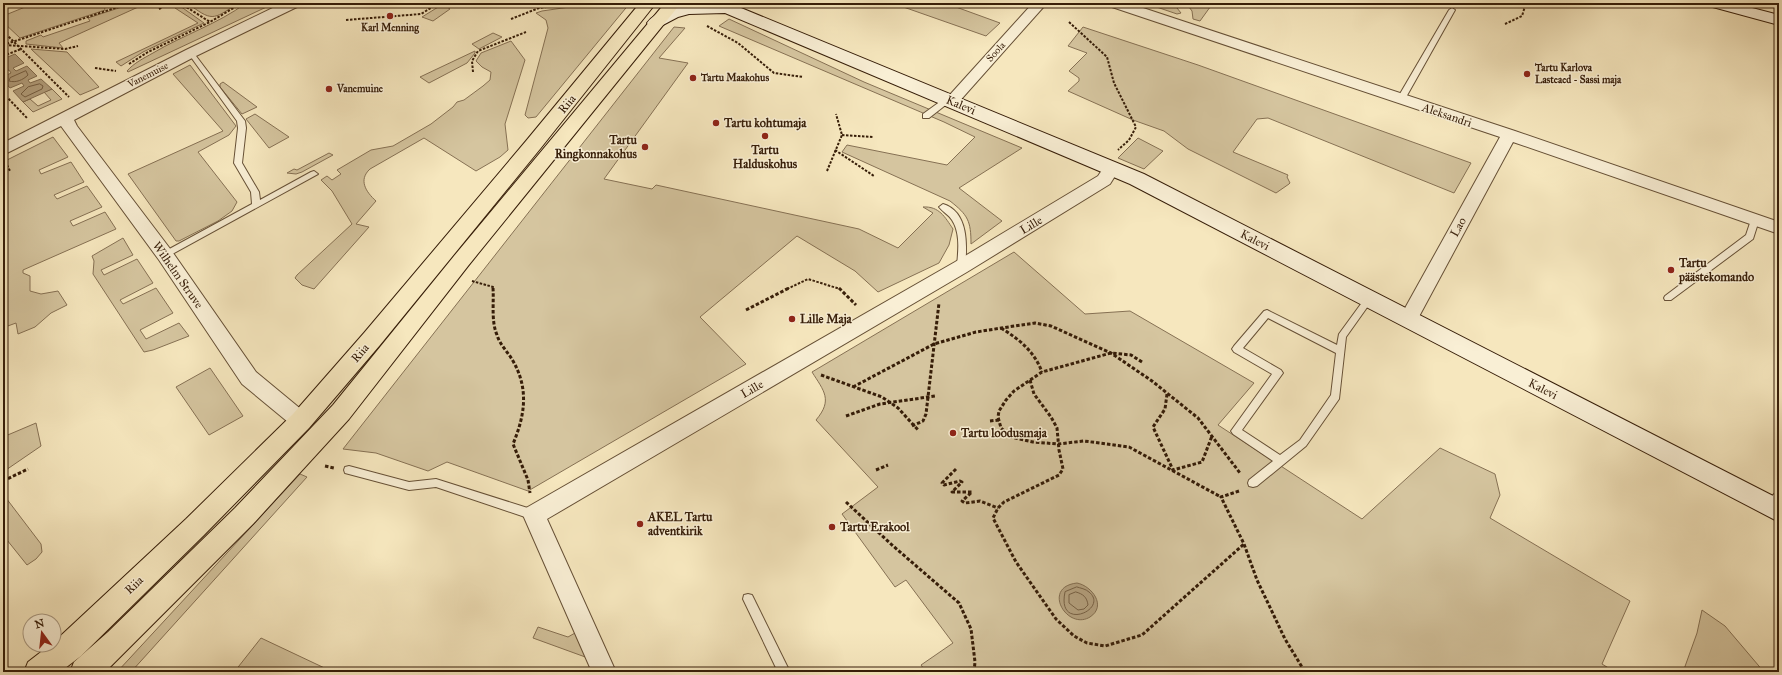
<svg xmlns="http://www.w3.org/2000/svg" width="1782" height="675" viewBox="0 0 1782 675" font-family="'IM FELL Great Primer',serif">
<rect width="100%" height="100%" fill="#f6e7be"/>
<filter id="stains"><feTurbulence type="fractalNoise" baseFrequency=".005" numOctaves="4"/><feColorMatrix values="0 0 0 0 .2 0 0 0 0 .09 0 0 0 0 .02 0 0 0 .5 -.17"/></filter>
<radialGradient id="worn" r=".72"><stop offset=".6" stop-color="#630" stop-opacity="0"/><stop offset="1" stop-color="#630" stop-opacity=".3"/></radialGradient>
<g fill="#d5c59f" stroke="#867154">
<path d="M35 3H104L105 10 20 38 3 22V16Z"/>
<path d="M134 3H147L59 43 63 48 26 44V41L41 35 43 37 90 21 88 18Z"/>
<path d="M187 3H238C212 21 212 21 187 3Z"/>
<path d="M246 3H275L128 72 127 71C134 63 144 58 153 53 183 35 218 24 246 3Z"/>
<path d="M597 3H630L536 117 528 118 525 115 548 28 546 20 536 13 542 11Z"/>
<path d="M892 3H945L1000 23 986 36Z"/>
<path d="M1145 3H1173L1181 13 1177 14Z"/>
<path d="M1186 3H1213L1200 21 1193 19 1192 11Z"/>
<path d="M443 4 450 9 433 21 422 17Z"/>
<path d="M177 6H180L204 23 143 52 121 66 116 62 198 23 175 8Z"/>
<path d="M729 19 864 82 1022 148 959 188 1002 221 971 244C971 221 968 215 950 201L842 152 847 145 947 165 975 137 944 122 719 26Z"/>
<path d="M674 27 685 28 659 58 688 63 604 179 652 189 656 185 859 229 898 248 933 213 923 207C939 206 945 217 953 229L949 245 939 263 878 292 855 271 797 236 700 317 746 364 528 491 447 462 428 471 376 453 343 449Z"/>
<path d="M1083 27 1198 65 1471 163 1454 193 1268 118 1257 119 1233 152 1288 175 1287 177 1290 183 1289 184 1276 193 1188 149 1164 131 1133 120 1068 91 1079 81V78L1069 71 1087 53 1068 46Z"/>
<path d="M493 33 502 37 479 49 472 44Z"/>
<path d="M511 41 525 60 505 124 508 150 500 157 476 171 424 138 370 169C358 180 366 192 376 201L356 224 369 227 314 289 302 285 295 278 297 275 352 224 332 191 321 180 327 176 332 180 341 174 337 170 371 150 393 146 431 124 453 107 457 102 464 100 483 86 490 80 491 72 482 67 476 61 481 53Z"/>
<path d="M31 49 67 52 99 87 80 95Z"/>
<path d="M475 51V53L467 63 429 83 420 77Z"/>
<path d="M190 65 236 126 229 135 198 152 237 202 232 211 218 221 179 241H176L128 174 223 131 173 74Z"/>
<path d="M223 82 257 107 242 114 220 87V84Z"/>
<path d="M52 89 62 99 33 112 23 102 30 99 38 106 51 100 44 92Z"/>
<path d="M255 114 289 137 269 148 246 119Z"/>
<path d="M53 137 68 157 39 170 41 174 71 162 84 182 54 195 57 199 87 186 102 207 70 221 73 226 105 212 116 229 23 270V273L30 276V291L41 294 58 291 67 305 51 313 35 327 18 334 16 323 5 327 3 315V162Z"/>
<path d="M1138 138 1163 151 1144 169 1118 158Z"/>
<path d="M329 153 333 155 302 172 296 174 287 173 294 169 297 170Z"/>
<path d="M123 238 133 255 101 270 104 275 137 259 153 283 120 300 123 304 156 288 173 313 140 330 146 339 179 323 189 336 153 350 144 352 93 274 94 261 92 256Z"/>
<path d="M1014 252 1085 314 1130 311 1254 383 1218 425 1362 519 1440 448 1495 474 1500 495 1490 518 1630 601 1602 664 1615 672H926L921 665 953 643 906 580 895 587 842 514 878 487 816 420C833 400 824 391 812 372Z"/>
<path d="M210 368 243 416 209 435 176 387Z"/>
<path d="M36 423 41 446 3 472V437Z"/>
<path d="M300 474 307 477 131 672H117Z"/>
<path d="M3 494 41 544 42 552 36 559 27 565 3 535Z"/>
<path d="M1702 610 1725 626 1764 672H1683L1697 633Z"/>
<path d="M538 627 568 637 575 633 588 658 533 638Z"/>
<path d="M261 638 333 672 235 671Z"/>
</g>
<g fill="#b5a280" stroke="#826d50">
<path d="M15 54 24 63 13 68 16 71 27 66 37 76 28 80 30 83 41 79 52 89 23 102 13 91 24 86 22 83 10 88 3 80V77L11 73 9 70 3 72V59Z"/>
<path d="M1077 583C1092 586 1107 606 1090 617 1067 631 1041 587 1077 583Z"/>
</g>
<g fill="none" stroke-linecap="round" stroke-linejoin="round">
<g stroke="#766044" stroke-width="1">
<path d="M26 71 28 75C23 80 16 83 9 81L10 78Z"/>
<path d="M40 84 43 86 42 89 25 97 21 94 28 87Z"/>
<path d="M1077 587C1080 588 1086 589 1089 592 1110 609 1056 633 1065 592Z"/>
<path d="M1076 592C1083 594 1087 597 1088 605L1084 609 1078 610 1069 603V595Z"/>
</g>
<g stroke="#665036" stroke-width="2">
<g id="lane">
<path d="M1452 8 1455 10 1405 99 1401 101H1398L1397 99 1449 10Z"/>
<path d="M191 51 193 52 245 121 246 128 242 163 259 192 260 200 311 172 314 171 318 174 165 258 162 257 161 255 162 253 252 204 251 192 234 163 238 128 237 121 188 53Z"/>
<path d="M945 98H951L952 100 929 118H923V114Z"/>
<path d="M943 204C969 212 967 246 965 267L961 270 957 267C958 252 961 234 952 220 949 215 943 212 939 207Z"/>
<path d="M1755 217 1759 220 1753 239 1671 300H1665L1664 298 1665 296 1746 235 1751 220Z"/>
<path d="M1369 296 1373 299 1346 337 1339 399 1306 446 1257 486 1253 487 1249 486 1248 483 1249 480 1273 461 1233 434 1231 431 1272 374 1234 352 1232 349 1234 346 1264 311 1267 310 1337 345 1339 334 1366 297ZM1268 318 1336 353 1331 395 1300 440 1280 455 1242 430 1283 373 1281 370 1243 348Z"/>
<path d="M349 466 409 482 436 479 534 510 538 512 539 515 538 518 534 520 436 487 409 490 345 473 344 470 345 467Z"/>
<path d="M1779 492V502L1769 510 1765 508 1764 505 1775 493Z"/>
<path d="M748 594 752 595 790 672H778L743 599 744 595Z"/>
</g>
</g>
<g stroke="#665036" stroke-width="2">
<g id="street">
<path d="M283 3H301L299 6 196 56 74 120 77 126 171 250 256 372 308 415 311 421 308 427 301 429 294 427 242 384 159 260 61 126 3 155V143L186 50Z"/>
<path d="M1033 3H1047L957 104 952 106 947 104 944 101 947 98Z"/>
<path d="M1107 3H1128L1515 131 1779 222V234L1513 142 1415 324 1408 326 1401 324 1399 319 1500 137 1109 6Z"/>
<path d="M1112 163 1118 164 1120 168 1110 184 967 272 547 519 616 672H592L523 515 526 508 955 262 1098 176 1106 164Z"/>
</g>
</g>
<g stroke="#361d08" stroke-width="2">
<g id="secondary">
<path d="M707 3H729L1144 174 1779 499V522L1130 184 725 13 689 14 678 17 661 26 655 28 649 26 647 23C659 6 689 6 707 3Z"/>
<path d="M1707 3H1733L1779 15V25L1709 6Z"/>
</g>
</g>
<g stroke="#361d08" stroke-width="2">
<g id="highway">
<path d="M640 3H656L540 149 380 345 309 428 204 535 81 656 60 672H24L28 662 50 645H54V642L186 519 293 414 364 333 526 141Z"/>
<path d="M665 3H681L468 266 349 419 253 524 105 672H70L74 662 108 632 235 508 333 405 454 256Z"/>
</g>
</g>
<g stroke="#361d08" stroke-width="2" stroke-dasharray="2.5 1.5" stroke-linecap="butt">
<path d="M180 3 210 22"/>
<path d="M540 3 547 7"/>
<path d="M159 9 171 3"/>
<path d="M511 19 539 8 574 3"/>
<path d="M346 20 421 14 439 3"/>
<path d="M1069 22 1107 57 1114 83 1136 127 1129 140 1118 150"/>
<path d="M1505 24 1522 16 1526 3"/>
<path d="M707 26 738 43 774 73 803 77"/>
<path d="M3 31 69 97"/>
<path d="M3 45 130 3"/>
<path d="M5 45 65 49 78 46"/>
<path d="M3 56 21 49"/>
<path d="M129 64 148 52 210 22 242 3"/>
<path d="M95 68 116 71"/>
<path d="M473 72 472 61 478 51 526 32"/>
<path d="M3 93 27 118"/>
<path d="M842 135 873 137"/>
<path d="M835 150 874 176"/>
<path d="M7 165 10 171"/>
<path d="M827 171 842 135 836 114"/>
<path d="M472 281 493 287V289"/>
<path d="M787 289 808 279 840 289"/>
</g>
<g stroke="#361d08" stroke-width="3" stroke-dasharray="3.5 2" stroke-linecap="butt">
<path d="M493 288C494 303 491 321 497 335 500 345 508 352 513 361 529 389 525 415 513 444L528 480 530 493"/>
<path d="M839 288 856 305"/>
<path d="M746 310 789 288"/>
<path d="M1001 328C1020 340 1034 351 1042 372"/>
<path d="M1142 362 1131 355 1111 353 1042 372 1014 391 1006 400 999 411 998 417 1001 428 1011 437 1033 442 1058 444 1084 441 1129 447 1221 497"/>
<path d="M821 375 882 397 898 408 919 431"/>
<path d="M1030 380 1034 394 1051 417 1057 428 1059 450 1063 469 1059 475 1004 502 998 508 993 518 1016 562 1056 619 1074 636 1087 643 1105 646 1142 635 1244 544"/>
<path d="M853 387 934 344 976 332 1021 325 1035 323 1051 326 1111 353 1152 381 1198 418 1240 473"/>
<path d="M1167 394 1165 409 1153 427 1173 470 1202 462 1212 436"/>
<path d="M846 416 880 404 935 396"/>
<path d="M990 421 999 420"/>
<path d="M912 426 923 421 926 414 939 303"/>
<path d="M998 435 1004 431"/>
<path d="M325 466 334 468"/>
<path d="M956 469 942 483 944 485 960 481 962 482 952 492H972L962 501 965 503 980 501 998 508"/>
<path d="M876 470 888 465"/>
<path d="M3 481 28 469"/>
<path d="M1239 491 1221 497 1244 544 1257 580 1285 639 1305 672"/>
<path d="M846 502 892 545 959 603 971 629 975 662 974 672"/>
</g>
<use href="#lane" fill="#f9efd5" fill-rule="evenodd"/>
<use href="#street" fill="#f9efd5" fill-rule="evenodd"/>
<use href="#secondary" fill="#f9efd5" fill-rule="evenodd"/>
<use href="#highway" fill="#f6e7be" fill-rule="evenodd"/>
</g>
<g fill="#8f2418" stroke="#f9efd5" stroke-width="1.5">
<circle cx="390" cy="16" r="4"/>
<circle cx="1527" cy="74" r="4"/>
<circle cx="693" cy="78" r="4"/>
<circle cx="329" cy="89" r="4"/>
<circle cx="716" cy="123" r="4"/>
<circle cx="765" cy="136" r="4"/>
<circle cx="645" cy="147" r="4"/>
<circle cx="1671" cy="270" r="4"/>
<circle cx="792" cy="319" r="4"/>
<circle cx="953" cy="433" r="4"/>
<circle cx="640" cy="524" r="4"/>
<circle cx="832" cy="527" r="4"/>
</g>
<g text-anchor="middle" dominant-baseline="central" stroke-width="3" stroke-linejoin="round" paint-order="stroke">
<g font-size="10" font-weight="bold" fill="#361d08" stroke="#f9efd5" text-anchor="start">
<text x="390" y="28" text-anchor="middle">Karl Menning</text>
<text x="1535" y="68">Tartu Karlova<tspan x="1535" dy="12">Lasteaed - Sassi maja</tspan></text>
<text x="701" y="78">Tartu Maakohus</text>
<text x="337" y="89">Vanemuine</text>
</g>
<g font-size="10" fill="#361d08" stroke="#f9efd5">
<text transform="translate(996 52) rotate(-48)">Soola</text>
<text transform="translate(148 75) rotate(-27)">Vanemuise</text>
</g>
<g font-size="12" fill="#361d08" stroke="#f9efd5">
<text transform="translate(567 104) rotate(-51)">Riia</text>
<text transform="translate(961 105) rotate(23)">Kalevi</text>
<text transform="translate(1447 115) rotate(19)">Aleksandri</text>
<text transform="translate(1031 225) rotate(-31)">Lille</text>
<text transform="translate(1458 227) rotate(-61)">Lao</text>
<text transform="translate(1255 240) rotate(27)">Kalevi</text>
<text transform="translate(178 275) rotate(55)">Wilhelm Struve</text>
<text transform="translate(360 353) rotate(-49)">Riia</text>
<text transform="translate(752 389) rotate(-30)">Lille</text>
<text transform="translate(1543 389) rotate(27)">Kalevi</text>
<text transform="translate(134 585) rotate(-44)">Riia</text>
</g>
<g font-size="12" font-weight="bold" fill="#361d08" stroke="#f9efd5" text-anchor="start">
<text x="724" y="123">Tartu kohtumaja</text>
<text x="637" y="140" text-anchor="end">Tartu<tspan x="637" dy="14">Ringkonnakohus</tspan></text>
<text x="765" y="150" text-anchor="middle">Tartu<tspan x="765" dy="14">Halduskohus</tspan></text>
<text x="1679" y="263">Tartu<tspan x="1679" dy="14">päästekomando</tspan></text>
<text x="800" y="319">Lille Maja</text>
<text x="961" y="433">Tartu loodusmaja</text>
<text x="648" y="517">AKEL Tartu<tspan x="648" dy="14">adventkirik</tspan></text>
<text x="840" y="527">Tartu Erakool</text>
</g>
</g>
<rect width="1782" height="675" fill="none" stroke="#f6e7be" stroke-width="16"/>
<rect x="4" y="4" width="1774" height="667" fill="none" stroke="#361d08" stroke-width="2"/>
<rect x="8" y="8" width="1766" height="659" fill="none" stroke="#361d08"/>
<g transform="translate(42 633) rotate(345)"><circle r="19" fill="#f9efd5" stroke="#ab9b83"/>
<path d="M0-3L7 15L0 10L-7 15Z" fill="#8f2418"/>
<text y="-6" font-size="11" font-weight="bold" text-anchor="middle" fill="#361d08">N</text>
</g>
<rect width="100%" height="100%" filter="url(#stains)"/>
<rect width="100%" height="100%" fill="url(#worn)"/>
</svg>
